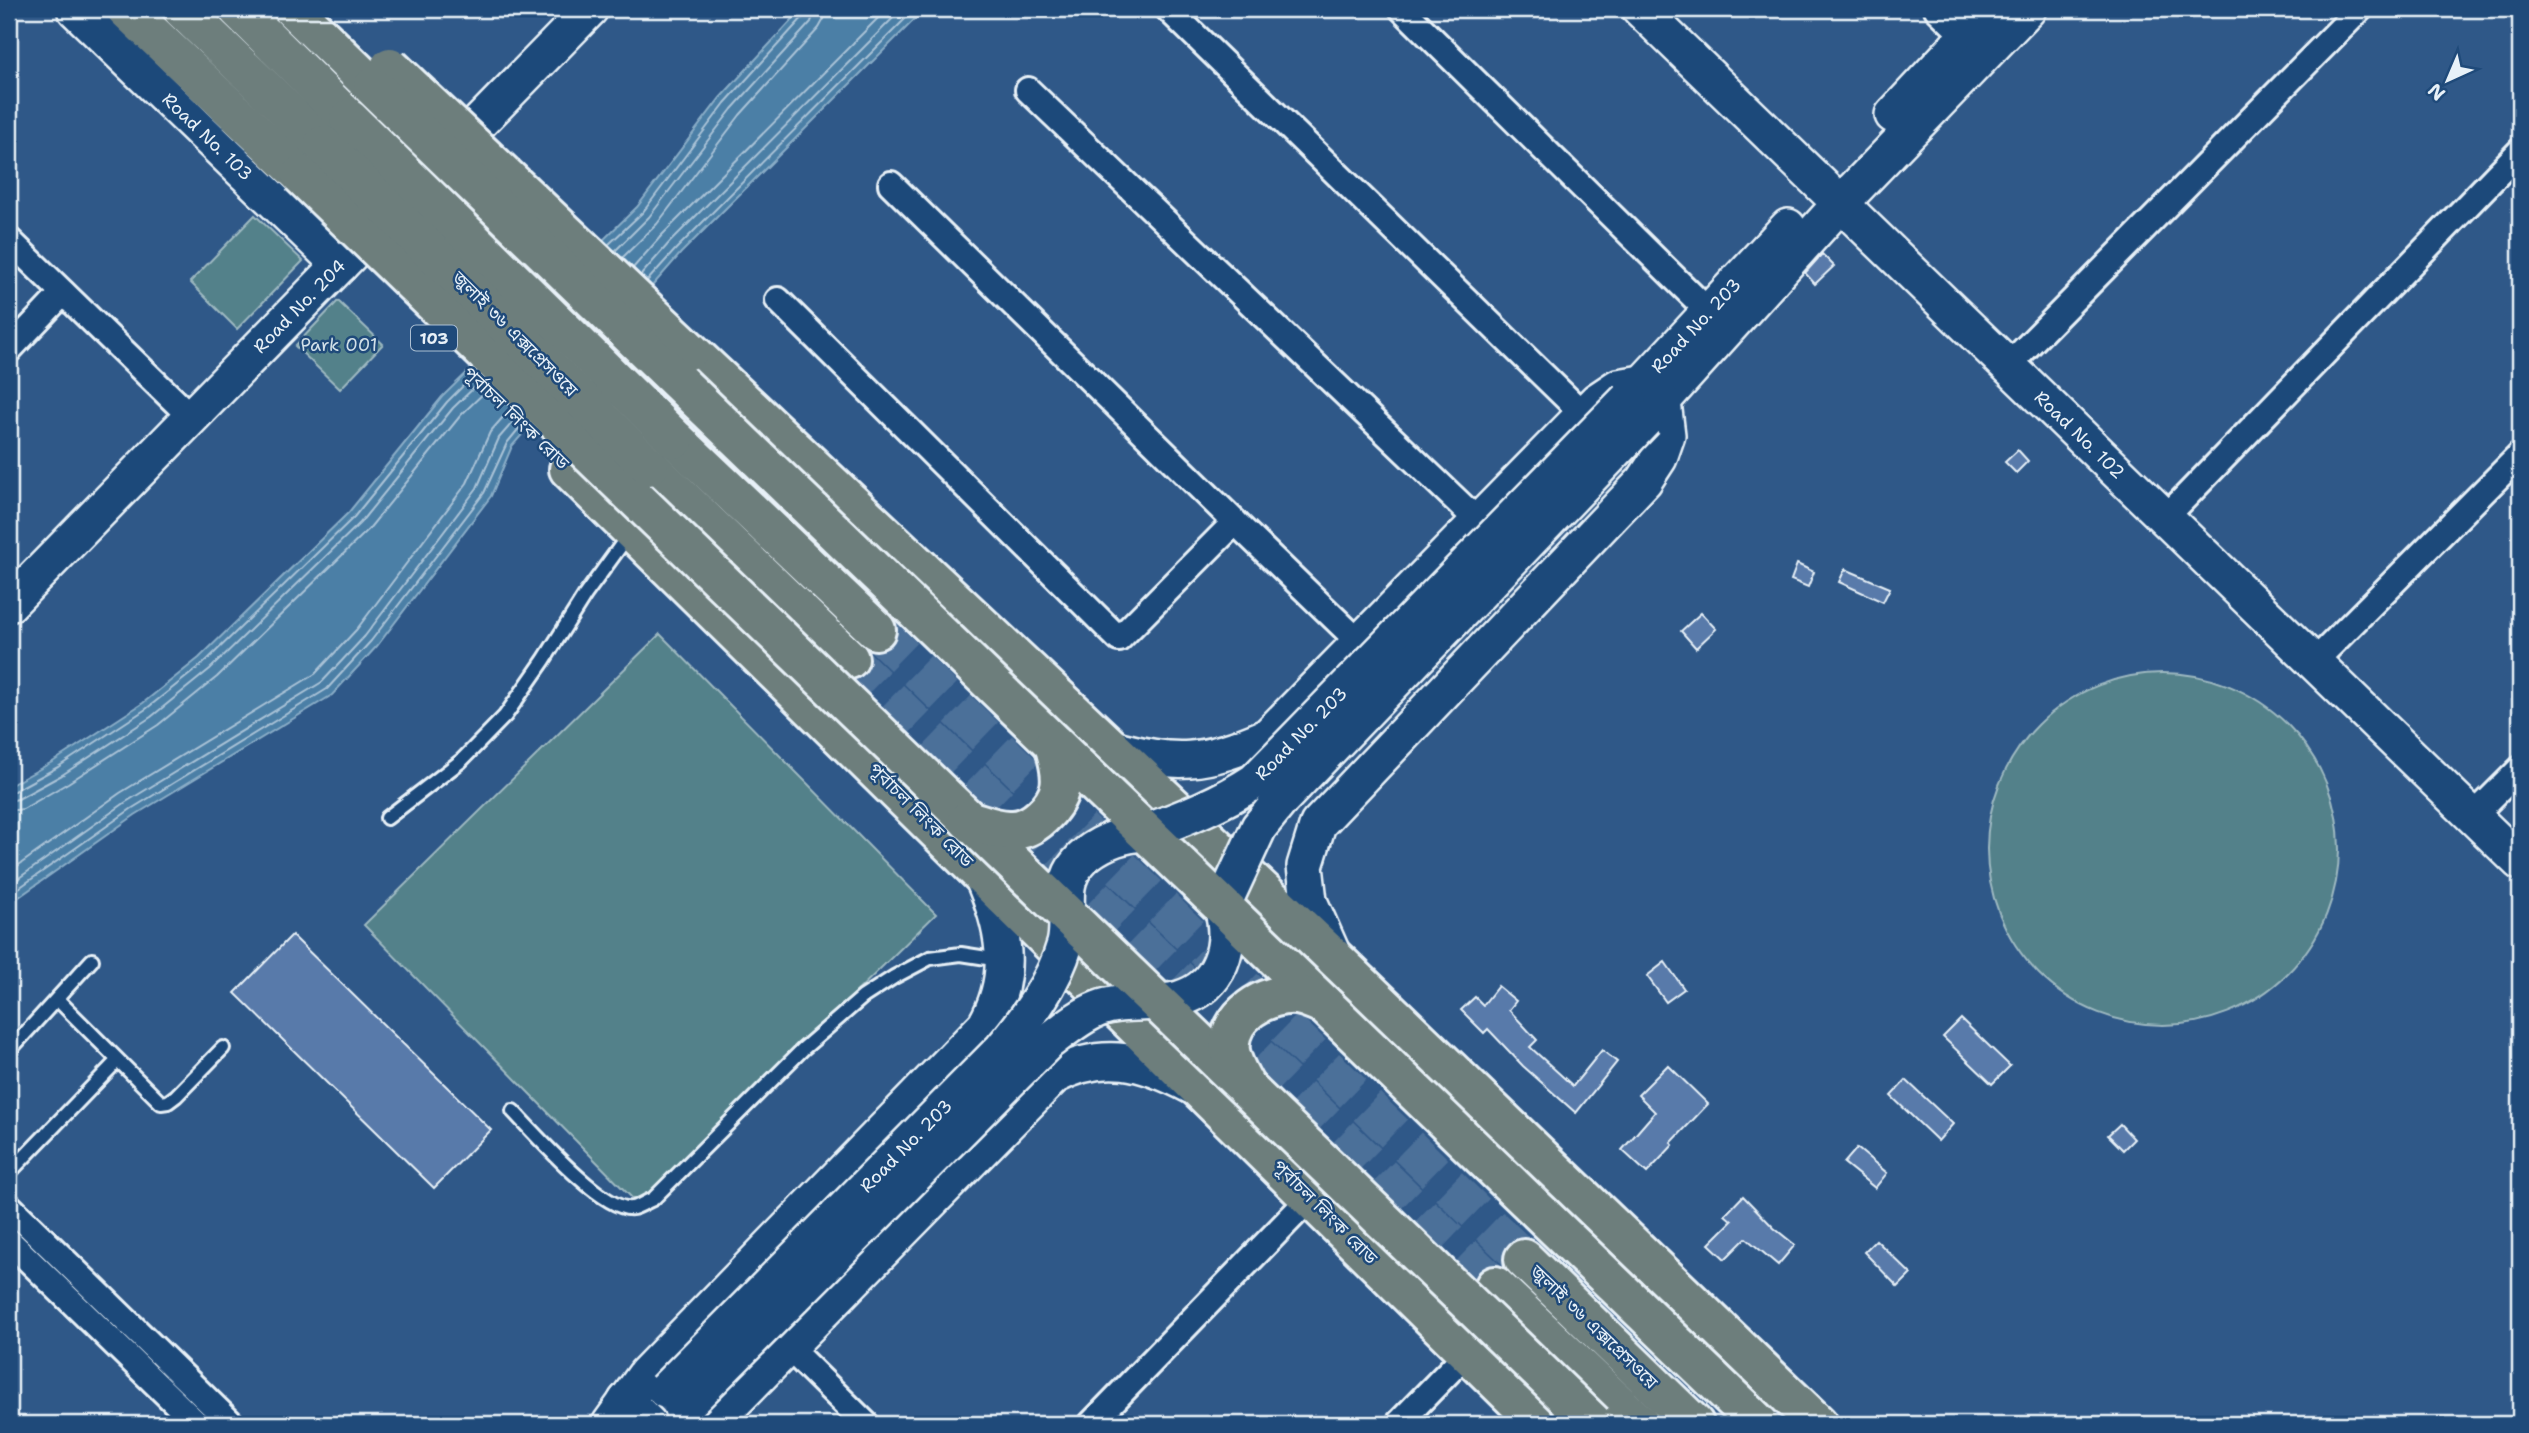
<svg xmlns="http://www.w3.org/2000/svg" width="2529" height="1433" viewBox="0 0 2529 1433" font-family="'Shantell Sans','Noto Sans Bengali',sans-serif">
<rect width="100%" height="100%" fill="#2f5888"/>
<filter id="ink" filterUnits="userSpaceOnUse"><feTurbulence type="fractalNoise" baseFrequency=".0143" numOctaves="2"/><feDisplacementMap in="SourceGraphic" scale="14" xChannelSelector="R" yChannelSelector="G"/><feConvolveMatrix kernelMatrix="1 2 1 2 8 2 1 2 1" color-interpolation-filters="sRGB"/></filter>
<g filter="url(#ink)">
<g fill="#53818a" stroke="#9eb9c1" stroke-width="2">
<path d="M255 215 303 261 237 329 190 282Z"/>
<path d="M338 301 383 344 340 389 295 346Z"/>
<path d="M660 634 936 914 639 1205 364 925Z"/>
<circle cx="2163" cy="849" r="176"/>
</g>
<path fill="#4c7fa6" stroke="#8aadc7" stroke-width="2" d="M802 9H925L681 253 512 446 491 496 377 646 332 695 135 815 9 904V786L54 761 143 703 199 658 349 512 442 397 637 207 720 98Z"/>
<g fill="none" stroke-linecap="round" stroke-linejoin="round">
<g stroke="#aac3d7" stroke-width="2">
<path d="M608 245 643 212 725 103 804 16 806 9"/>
<path d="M615 251 649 217 732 109 811 22 815 9"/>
<path d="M622 258 657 224 740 115 819 28 824 19 826 9"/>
<path d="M633 268 662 235 887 9"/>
<path d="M641 275 670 242 902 9"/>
<path d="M647 281 676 249 915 9"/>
<path d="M9 792 14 791 58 767 146 709 204 663 354 517 447 402 476 373"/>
<path d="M9 801 18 799 62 775 151 717 210 669 360 523 453 408 482 380"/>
<path d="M9 811 23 809 68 783 158 725 217 677 368 530 461 415 490 387"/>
<path d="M9 872 120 793 315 674 357 629 467 483 490 432 511 408"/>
<path d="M9 885 126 802 322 682 365 636 477 488 499 438 519 415"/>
<path d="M9 895 131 809 327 689 371 641 484 493 507 443 525 421"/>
</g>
</g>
<g fill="#587aaa" stroke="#e8f1f8" stroke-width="2">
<path d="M1822 254 1834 266 1815 284 1805 273Z"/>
<path d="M2018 450 2028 461 2016 473 2005 462Z"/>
<path d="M1797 564 1814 572 1808 587 1791 580Z"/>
<path d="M1845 569 1890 588 1883 602 1839 582Z"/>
<path d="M1701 613 1716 629 1696 648 1681 631Z"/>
<path d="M292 935 491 1130 434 1188 235 993Z"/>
<path d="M1665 962 1684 989 1666 1002 1647 976Z"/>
<path d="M1498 986 1516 1001 1509 1010 1537 1040 1530 1047 1573 1086 1602 1050 1617 1062 1576 1113 1523 1066 1488 1029 1484 1033 1461 1010 1475 997 1483 1005Z"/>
<path d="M1961 1019 2010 1066 1992 1084 1943 1037Z"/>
<path d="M1668 1065 1708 1104 1671 1143 1673 1145 1647 1173 1622 1150 1655 1112 1638 1095Z"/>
<path d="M1906 1080 1953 1124 1938 1141 1891 1096Z"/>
<path d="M2120 1124 2134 1139 2123 1150 2108 1135Z"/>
<path d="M1857 1148 1887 1173 1875 1188 1844 1163Z"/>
<path d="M1743 1196 1774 1228 1795 1245 1778 1265 1746 1238 1725 1259 1709 1244 1732 1221 1725 1215Z"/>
<path d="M1876 1240 1911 1274 1898 1287 1864 1252Z"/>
</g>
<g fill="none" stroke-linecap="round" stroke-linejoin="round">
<g stroke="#4b6f99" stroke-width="38" stroke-dasharray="38 19" stroke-linecap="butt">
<path d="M876 630 1524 1259"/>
<path d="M849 659 1495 1286"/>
</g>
<g stroke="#e8f1f8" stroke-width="18">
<g id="lane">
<path d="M387 818 461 761 505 716 544 660 585 595 630 533"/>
<path d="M57 999 161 1103 168 1102 176 1096 223 1048"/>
<path d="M9 1051 92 960"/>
<path d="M513 1111C534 1133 604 1213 633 1208 639 1207 647 1201 653 1199L803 1049 863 997 894 977 930 958 961 954 1000 960"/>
<path d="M9 1173 117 1061"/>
</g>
</g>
<g stroke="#e8f1f8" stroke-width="30">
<g id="street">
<path d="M1168 9 1584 415"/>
<path d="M1402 9 1709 312"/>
<path d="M1937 9 1966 37"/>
<path d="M1028 90 1479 522"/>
<path d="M9 240 191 417"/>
<path d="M778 300 1119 639 1235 522 891 184"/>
<path d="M9 350 63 293"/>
<path d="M2008 366 2360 9"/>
<path d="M2165 518 2520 151"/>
<path d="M1235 522 1361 644"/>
<path d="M2314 662 2520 455"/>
<path d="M2473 816 2520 769"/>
<path d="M9 1206 232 1424"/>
<path d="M9 1241 197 1424"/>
<path d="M788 1347 866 1424"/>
<path d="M1091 1424 1310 1198"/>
<path d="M1398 1424 1467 1353"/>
</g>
</g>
<g stroke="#e8f1f8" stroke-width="40">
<g id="secondary">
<path id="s1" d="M75 9 340 265"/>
<path id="s2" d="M1640 9 2520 862"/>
<path d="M1893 115 1992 9"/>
<path id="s3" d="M1628 399 1788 227"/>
<path d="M1647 418 1840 204 2028 9"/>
<path id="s4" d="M9 604 590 9"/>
<path d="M1109 747C1177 766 1203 764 1268 736L1597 401 1618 387 1642 383"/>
<path d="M1333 955 1309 901 1305 866 1318 824 1644 481 1659 458 1667 435 1663 402"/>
<path d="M626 1401 649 1424"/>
<path d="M610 1424 646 1374 985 1026C1015 975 1004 926 981 874"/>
<path d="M712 1424 1054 1076C1105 1049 1144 1061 1192 1086"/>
</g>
</g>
<g stroke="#e8f1f8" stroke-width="44">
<g id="primary">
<path d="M126 9 301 175"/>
<path d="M293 9 373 87"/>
<path d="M689 350 1335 959 1818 1424"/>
<path d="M569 469 1540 1424"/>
</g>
</g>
<g stroke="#e8f1f8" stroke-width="44">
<g id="highway">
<path d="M182 9 323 145"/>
<path d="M238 9 349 119"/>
<path d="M675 439 876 630"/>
<path d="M649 466 849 659"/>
<path d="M1524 1259 1694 1424"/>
<path d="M1495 1286 1640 1424"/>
</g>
</g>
<use href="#lane" stroke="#1f4a7a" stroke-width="12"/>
<use href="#street" stroke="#1f4a7a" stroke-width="24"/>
<use href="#secondary" stroke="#1f4a7a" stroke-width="35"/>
<use href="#primary" stroke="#6d7e7c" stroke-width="38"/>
<use href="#highway" stroke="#6d7e7c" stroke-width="38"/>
<g stroke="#e8f1f8" stroke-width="40" stroke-linecap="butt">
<g id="secondary-bridge">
<path id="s5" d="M665 1390 1002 1049C1027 1019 1054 983 1065 944 1072 916 1057 887 1078 863 1089 849 1111 838 1129 835 1136 833 1143 834 1149 831 1186 817 1222 803 1255 781L1628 399"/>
<path d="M682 1409 1048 1042C1064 1030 1080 1016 1098 1009 1124 999 1154 1006 1179 999 1221 987 1233 945 1222 907L1259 827 1281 800 1645 420"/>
</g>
</g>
<g stroke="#e8f1f8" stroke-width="44" stroke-linecap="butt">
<g id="primary-bridge">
<path d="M390 67 689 350"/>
<path d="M373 87 1759 1424"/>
<path d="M301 175 1594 1424"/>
<path d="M968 820C982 824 997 831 1012 830 1033 830 1055 808 1060 788 1063 774 1058 758 1054 744"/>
<path d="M1245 1086C1239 1075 1232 1064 1230 1051 1226 1016 1266 992 1297 995 1306 996 1315 1001 1323 1004"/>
</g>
</g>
<g stroke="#e8f1f8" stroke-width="44" stroke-linecap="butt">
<g id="highway-bridge">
<path d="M349 119 675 439"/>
<path d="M323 145 649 466"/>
</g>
</g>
<use href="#secondary-bridge" stroke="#1f4a7a" stroke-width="35"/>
<use href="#primary-bridge" stroke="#6d7e7c" stroke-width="38"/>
<use href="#highway-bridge" stroke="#6d7e7c" stroke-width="38"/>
</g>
</g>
<g text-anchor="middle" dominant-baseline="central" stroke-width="5" stroke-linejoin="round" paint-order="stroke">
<rect fill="#1f4a7a" stroke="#acbfd2" stroke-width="2" x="411" y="325.5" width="46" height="25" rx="5"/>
<g font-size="16" font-weight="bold" fill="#e8f1f8">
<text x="434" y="338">103</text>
</g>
<g font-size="18" fill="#e8f1f8" stroke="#1f4a7a">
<text stroke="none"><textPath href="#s1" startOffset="184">Road No. 103</textPath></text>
<text stroke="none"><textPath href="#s4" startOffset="416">Road No. 204</textPath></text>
<text stroke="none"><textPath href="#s3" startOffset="100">Road No. 203</textPath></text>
<text transform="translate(515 334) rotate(45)">জুলাই ৩৬ এক্সপ্রেসওয়ে</text>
<text transform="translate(516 418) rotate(44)">পূর্বাচল লিংক রোড</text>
<text stroke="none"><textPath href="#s2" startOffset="612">Road No. 102</textPath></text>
<text stroke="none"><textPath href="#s5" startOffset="950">Road No. 203</textPath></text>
<text transform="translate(921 815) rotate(45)">পূর্বাচল লিংক রোড</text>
<text stroke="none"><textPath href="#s5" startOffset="343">Road No. 203</textPath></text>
<text transform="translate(1325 1212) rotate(45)">পূর্বাচল লিংক রোড</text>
<text transform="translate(1594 1327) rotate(44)">জুলাই ৩৬ এক্সপ্রেসওয়ে</text>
</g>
<g font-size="18" fill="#d2e0e8" stroke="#1f4a7a">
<text x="339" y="345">Park 001</text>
</g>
</g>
<rect width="2529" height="1433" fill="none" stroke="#1f4a7a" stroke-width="35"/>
<rect x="18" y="18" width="2494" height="1398" fill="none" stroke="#e8f1f8" stroke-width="2.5" filter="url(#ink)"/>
<g transform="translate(2448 80) rotate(224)" stroke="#1f4a7a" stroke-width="5" paint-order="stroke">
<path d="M0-5L12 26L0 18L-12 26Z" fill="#e8f1f8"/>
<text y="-10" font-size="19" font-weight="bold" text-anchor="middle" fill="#e8f1f8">N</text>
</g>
</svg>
